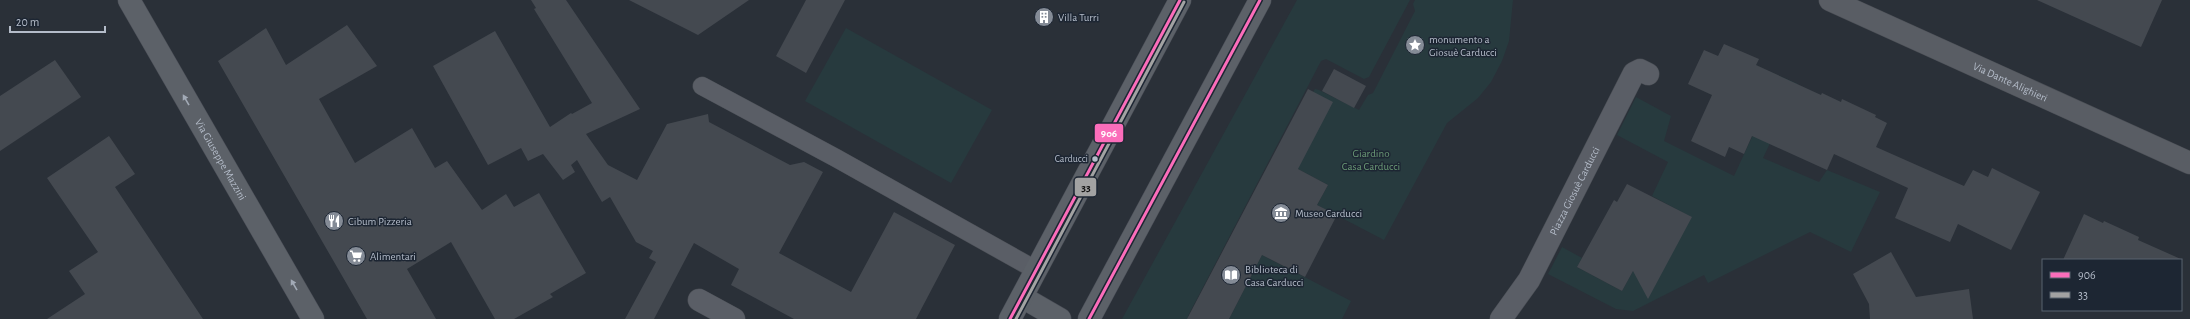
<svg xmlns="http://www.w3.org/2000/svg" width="2190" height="319" viewBox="0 0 2190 319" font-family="'Alegreya Sans',sans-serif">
<rect width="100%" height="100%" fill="#2a3038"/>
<g fill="#273a3e">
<path d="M1297 0H1410L1369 77 1364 79 1326 59 1321 61 1188 316 1193 319H1122Z"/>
<path d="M1415 0H1513L1509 41 1502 61 1491 82 1478 98 1447 123 1384 240 1317 205 1328 185 1298 169 1313 92 1315 89 1319 90 1359 110 1368 95 1373 93 1415 11 1413 4Z"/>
<path d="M846 28 992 110 951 183 805 101Z"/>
<path d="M1780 76 1798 84 1763 158 1819 182 1827 170 1880 192 1851 252 1810 232 1708 283 1704 275 1633 311 1616 309 1548 274 1562 247 1582 258 1577 267 1622 291 1645 249 1691 217 1652 196 1668 162 1617 135 1636 97 1671 116 1664 141 1734 176Z"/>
<path d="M1262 255 1351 301 1342 319H1229Z"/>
</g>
<g fill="#444950">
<path d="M531 0H566L640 109 586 134 608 165 637 180 667 124 708 114 709 122 790 165 804 162 823 172 779 253 851 292 894 212 955 245 916 319H794L731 285 739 269 694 243 654 319H625L656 262 649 258 653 251 636 242 610 197 602 202 577 160 571 165 575 172 563 180 543 154 528 161 521 148 488 165 433 66 495 31 550 127 571 113 572 114 592 103 534 9 536 8Z"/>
<path d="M629 0H749L698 35Z"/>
<path d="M806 0H845L806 73 776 56Z"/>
<path d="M2037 0H2162L2141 47Z"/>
<path d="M347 25 377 66 319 99 355 163 412 128 435 168 447 161 482 210 506 194 514 207 539 193 586 273 550 294 553 297 514 319H495L451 242 407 269 436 319H367L218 61 266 28 286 65Z"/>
<path d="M1724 44 1759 59 1756 65 1821 95 1822 93 1841 102 1842 99 1876 115 1875 117 1887 123 1876 147 1964 186 1973 170 1988 177 1992 168 2040 192 2011 250 1958 224 1950 242 1895 218 1908 188 1834 154 1827 170 1752 136 1744 154 1729 147 1725 157 1691 141 1712 95 1688 84 1704 50 1718 56Z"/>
<path d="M55 60 81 97 0 151V96Z"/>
<path d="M1334 69 1366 86 1354 108 1322 91Z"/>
<path d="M1308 89 1333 102 1298 169 1328 185 1317 205 1337 215 1305 277 1262 255 1229 319H1187Z"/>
<path d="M109 136 135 174 115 187 203 319H47L85 294 69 271 98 252 47 178Z"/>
<path d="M1627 184 1692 217 1648 299 1633 271 1622 291 1577 267 1614 200 1617 202Z"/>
<path d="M2084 214 2103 223 2104 221 2139 237 2138 240 2183 260H2063Z"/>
<path d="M1891 252 1916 297 1969 289 1973 319H1870L1869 304 1853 274Z"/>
</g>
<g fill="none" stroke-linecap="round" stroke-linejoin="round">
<g stroke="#484c53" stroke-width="19">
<path id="lane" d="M702 86 836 158 1036 270"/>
</g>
<g stroke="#484c53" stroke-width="23">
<g id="street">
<path d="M699 300 734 319"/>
<path id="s1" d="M1501 319 1529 280 1634 73 1640 70 1648 74"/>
</g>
</g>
<g stroke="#484c53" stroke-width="23">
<g id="secondary">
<path id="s2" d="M1830 0 2190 163"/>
</g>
</g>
<g stroke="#484c55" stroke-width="23">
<g id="primary">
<path id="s3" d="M129 0 313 319"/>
<path d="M1022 297 1060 319"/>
<path d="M1010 319 1180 0"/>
<path d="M1089 319 1260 0"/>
</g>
</g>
<use href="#lane" stroke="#5a5e66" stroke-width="18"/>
<use href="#street" stroke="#5a5e66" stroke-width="22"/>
<use href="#secondary" stroke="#595d64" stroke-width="22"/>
<use href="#primary" stroke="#5c6168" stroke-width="22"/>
<g stroke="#1d2633" stroke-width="6">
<g id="bus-1">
<path d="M1010 319 1180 0"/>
<path d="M1089 319 1260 0"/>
</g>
</g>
<g stroke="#1d2633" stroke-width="6">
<path id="bus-2" d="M1016 319 1184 2"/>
</g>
<use href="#bus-1" stroke="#fb6dba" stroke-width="3"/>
<use href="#bus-2" stroke="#a2a2a2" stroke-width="3"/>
</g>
<defs><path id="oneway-solid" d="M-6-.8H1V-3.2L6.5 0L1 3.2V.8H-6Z"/></defs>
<g fill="#a2aab6">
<use href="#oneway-solid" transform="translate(186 100) rotate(-120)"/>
<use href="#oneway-solid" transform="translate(294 285) rotate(-120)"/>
</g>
<defs>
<g id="building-disc" transform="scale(1)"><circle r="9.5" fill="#848b96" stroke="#1d2633"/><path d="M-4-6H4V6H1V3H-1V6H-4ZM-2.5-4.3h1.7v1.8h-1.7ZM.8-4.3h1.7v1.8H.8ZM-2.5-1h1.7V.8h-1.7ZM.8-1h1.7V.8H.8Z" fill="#fff"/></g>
<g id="sight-disc" transform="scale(1)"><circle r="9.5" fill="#848b96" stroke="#1d2633"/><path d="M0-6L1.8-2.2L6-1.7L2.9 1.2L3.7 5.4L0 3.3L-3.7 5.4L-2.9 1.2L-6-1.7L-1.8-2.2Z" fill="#fff"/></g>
<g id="museum-disc" transform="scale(1)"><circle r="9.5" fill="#848b96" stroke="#1d2633"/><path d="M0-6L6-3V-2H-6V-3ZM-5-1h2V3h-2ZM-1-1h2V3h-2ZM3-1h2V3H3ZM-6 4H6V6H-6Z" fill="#fff"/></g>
<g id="restaurant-disc" transform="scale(1)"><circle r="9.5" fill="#848b96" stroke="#1d2633"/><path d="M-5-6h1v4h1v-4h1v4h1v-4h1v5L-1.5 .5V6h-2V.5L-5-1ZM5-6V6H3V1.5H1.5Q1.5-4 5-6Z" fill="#fff"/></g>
<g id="supermarket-disc" transform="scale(1)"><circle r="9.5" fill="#848b96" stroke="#1d2633"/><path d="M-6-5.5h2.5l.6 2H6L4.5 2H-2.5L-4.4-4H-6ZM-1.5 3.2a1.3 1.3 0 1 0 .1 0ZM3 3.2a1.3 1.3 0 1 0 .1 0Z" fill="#fff"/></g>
<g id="library-disc" transform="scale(1)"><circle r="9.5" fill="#848b96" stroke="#1d2633"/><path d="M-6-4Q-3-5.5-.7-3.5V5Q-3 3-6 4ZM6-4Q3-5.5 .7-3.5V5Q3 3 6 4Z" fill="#fff"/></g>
</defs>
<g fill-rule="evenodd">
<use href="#building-disc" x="1044" y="17"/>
<use href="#sight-disc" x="1415" y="45"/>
<use href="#museum-disc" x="1281" y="213"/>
<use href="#restaurant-disc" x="334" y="221"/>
<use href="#supermarket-disc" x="356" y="256"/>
<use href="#library-disc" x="1231" y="275"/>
</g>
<circle fill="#b4bcc9" stroke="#1d2633" stroke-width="1.5" cx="1095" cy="159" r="3.5"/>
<g text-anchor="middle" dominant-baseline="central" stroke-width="3" stroke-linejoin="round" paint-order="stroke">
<g font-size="10" fill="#b4bcc9" stroke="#1d2633" text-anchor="end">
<text x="1088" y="159">Carducci</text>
</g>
<g font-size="11" fill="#b4bcc9" stroke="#1d2633" text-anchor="start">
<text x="1058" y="17">Villa Turri</text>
<text x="1429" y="39">monumento a<tspan x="1429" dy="13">Giosuè Carducci</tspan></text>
<text x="1295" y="213">Museo Carducci</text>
<text x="348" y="221">Cibum Pizzeria</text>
<text x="370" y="256">Alimentari</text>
<text x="1245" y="269">Biblioteca di<tspan x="1245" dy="13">Casa Carducci</tspan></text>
</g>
<g font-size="11" fill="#b4bcc9" stroke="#1d2633">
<text stroke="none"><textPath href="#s2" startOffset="198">Via Dante Alighieri</textPath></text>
<text stroke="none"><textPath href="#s3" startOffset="184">Via Giuseppe Mazzini</textPath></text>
<text stroke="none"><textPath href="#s1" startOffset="148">Piazza Giosuè Carducci</textPath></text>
</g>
<g font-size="11" fill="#6b9a76" stroke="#1d2633">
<text x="1371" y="153">Giardino<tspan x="1371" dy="13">Casa Carducci</tspan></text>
</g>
</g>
<g stroke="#1d2633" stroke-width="1.5">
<rect x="1094" y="123" width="30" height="20" rx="4" fill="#fb6dba"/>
<rect x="1074" y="177" width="23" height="20" rx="4" fill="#a2a2a2"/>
</g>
<g font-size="11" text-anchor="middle" font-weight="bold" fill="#fff">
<text x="1109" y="137">906</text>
</g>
<g font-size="11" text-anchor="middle" font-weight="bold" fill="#111">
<text x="1086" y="191">33</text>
</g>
<rect x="2042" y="259" width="140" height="52" fill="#1d2633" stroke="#59626f"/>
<rect x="2050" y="272" width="20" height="6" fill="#fb6dba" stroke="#59626f"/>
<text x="2078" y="279" font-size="12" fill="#b4bcc9">906</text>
<rect x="2050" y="292" width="20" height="6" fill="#a2a2a2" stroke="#59626f"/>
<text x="2078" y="299" font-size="12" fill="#b4bcc9">33</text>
<path d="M10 26v6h95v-6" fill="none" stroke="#b4bcc9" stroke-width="2"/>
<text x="16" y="26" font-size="12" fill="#b4bcc9" stroke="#1d2633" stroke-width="3" paint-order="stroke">20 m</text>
</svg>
